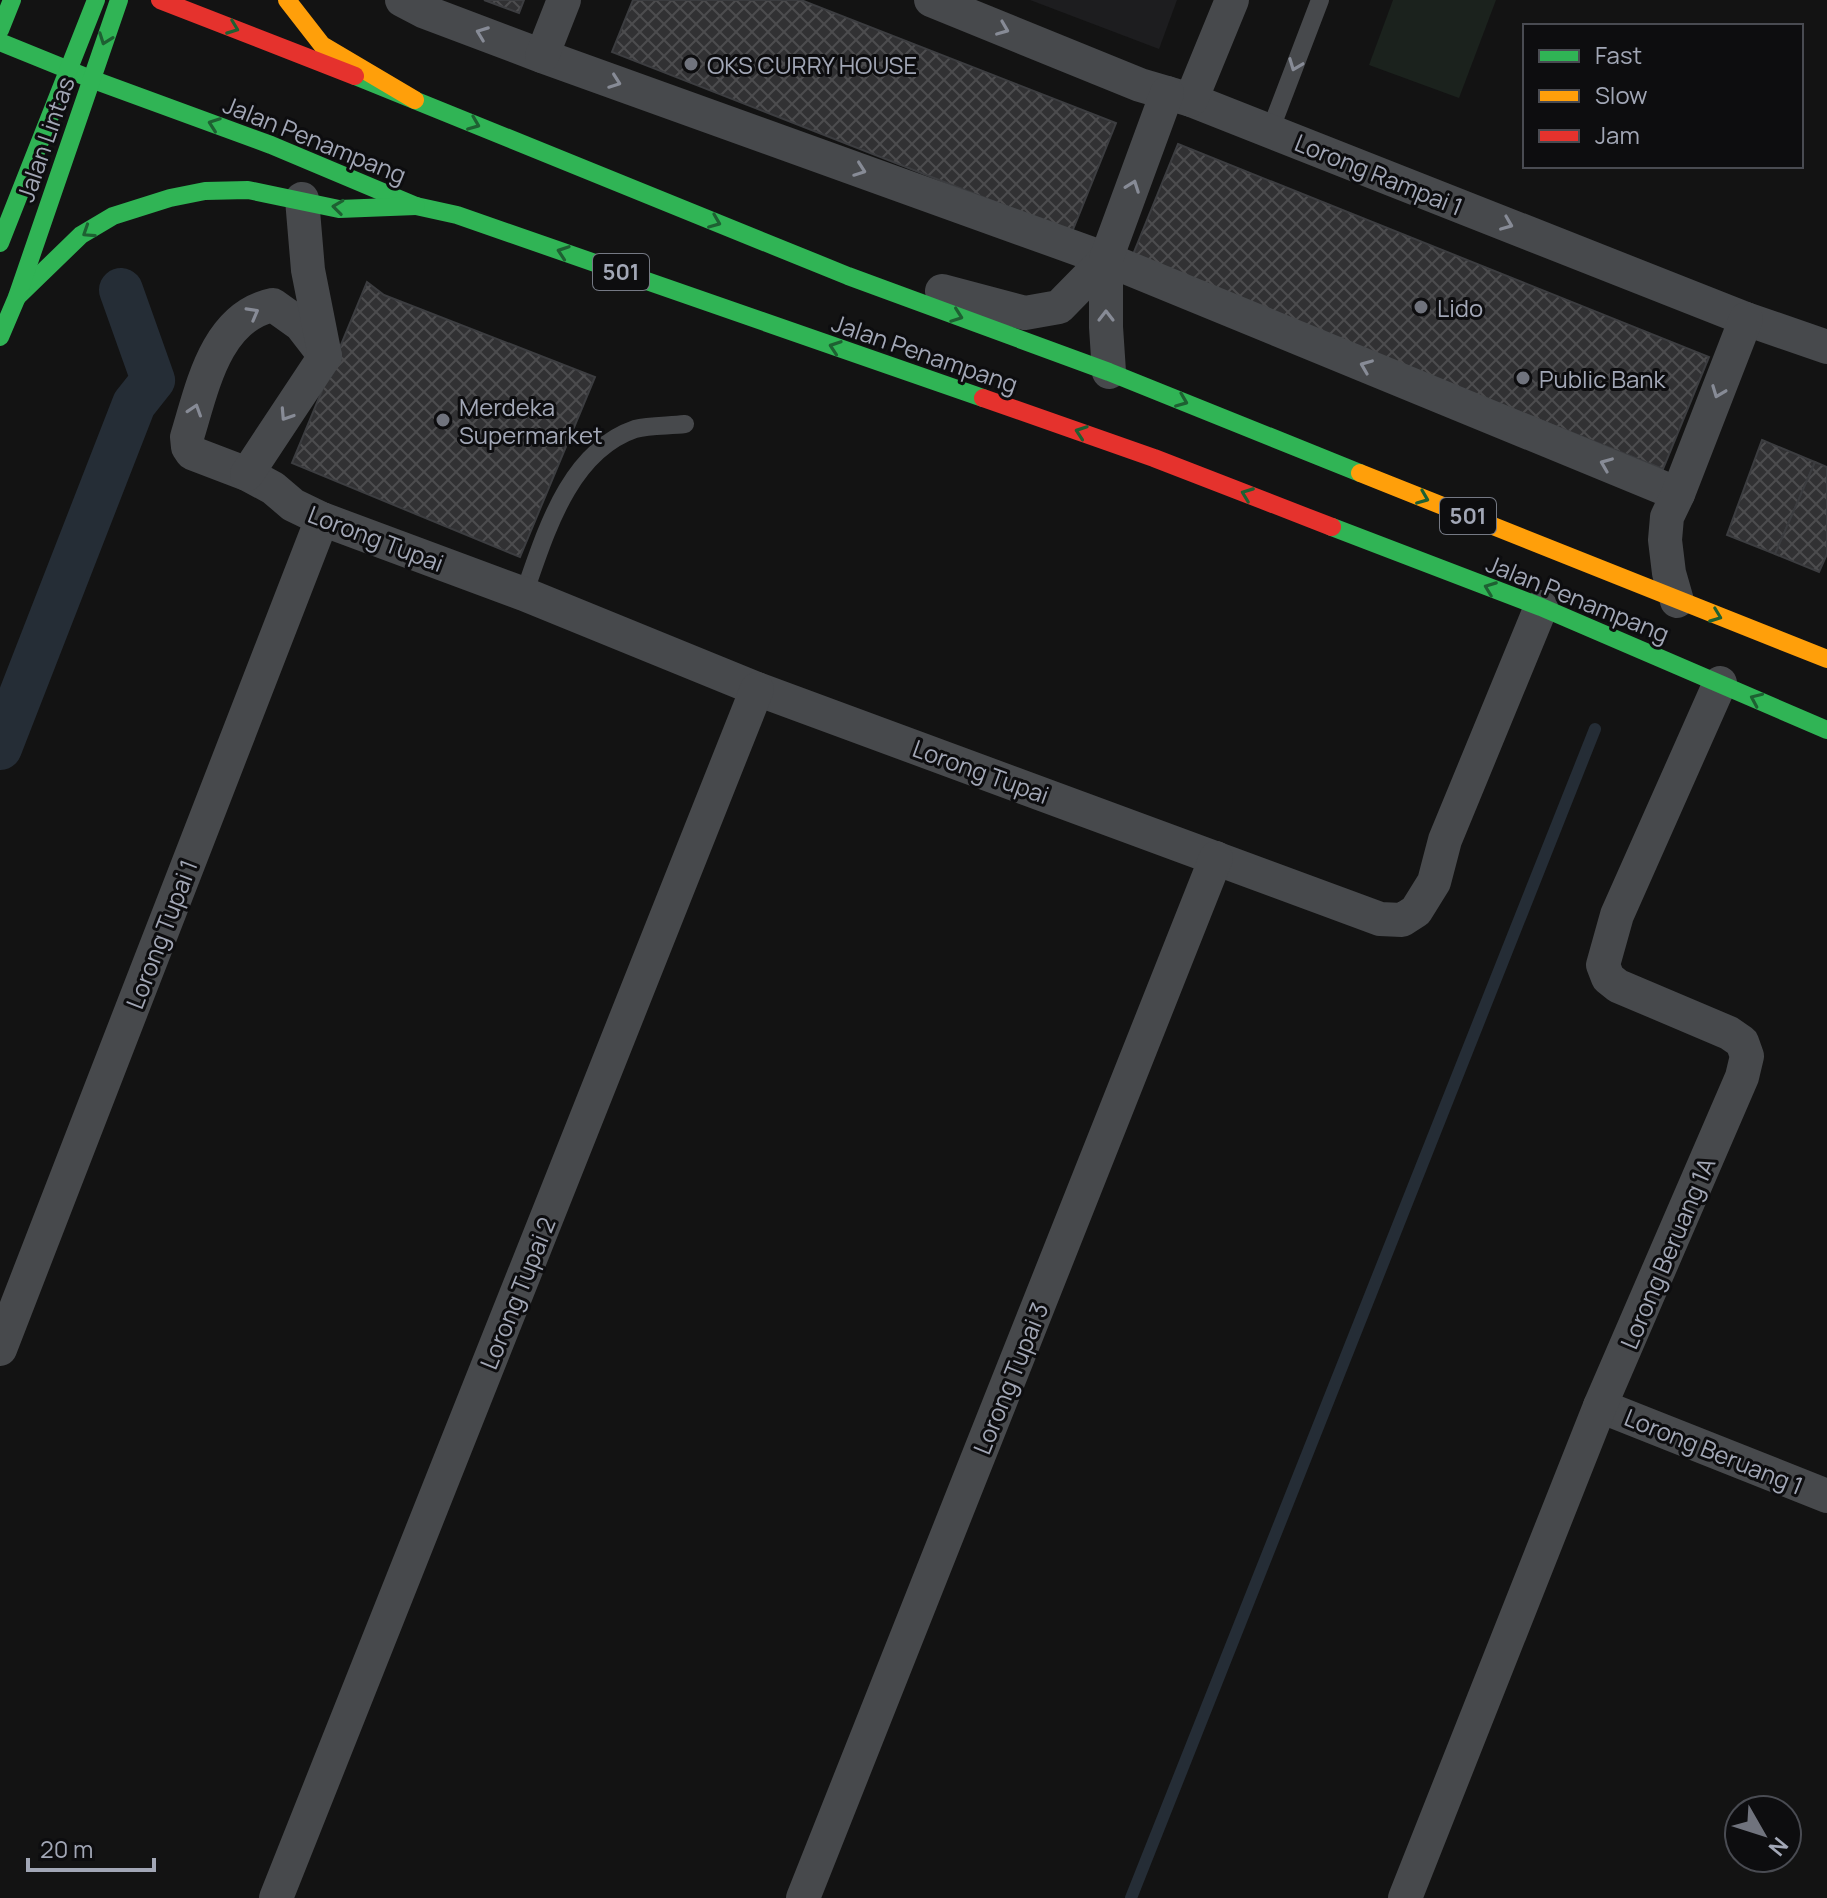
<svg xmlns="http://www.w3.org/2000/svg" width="1827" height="1898" viewBox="0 0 1827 1898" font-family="Manrope,sans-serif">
<defs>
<pattern id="building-cross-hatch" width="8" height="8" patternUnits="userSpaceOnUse" patternTransform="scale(2)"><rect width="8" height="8" fill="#313133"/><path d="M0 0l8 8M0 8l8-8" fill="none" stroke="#4c4c4e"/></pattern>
</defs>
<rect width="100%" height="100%" fill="#131313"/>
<path fill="#1d1d1f" d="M1030 0H1177L1159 49Z"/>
<path fill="#1b221d" d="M1393 0H1496L1459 98 1369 65Z"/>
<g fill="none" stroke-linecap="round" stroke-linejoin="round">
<path stroke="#252d36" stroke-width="12" d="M1131 1898 1595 729"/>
<path stroke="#252d36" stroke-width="44" d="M0 748 134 404 153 380 121 290"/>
</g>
<g fill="url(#building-cross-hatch)" stroke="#3c3d40" stroke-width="2">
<path d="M484 0H524L519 13Z"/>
<path d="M633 0H801L1116 123 1072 232 612 52Z"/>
<path d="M1178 144 1709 357 1663 469 1132 257Z"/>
<path d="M367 282 384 295 595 377 520 557 292 463Z"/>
<path d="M1762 440 1815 462 1775 554 1727 535Z"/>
<path d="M1815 462 1827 467V554L1819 572 1775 554Z"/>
</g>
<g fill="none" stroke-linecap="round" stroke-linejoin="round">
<g stroke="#47494c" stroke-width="18">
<path d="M1270 131 1320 0"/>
<path d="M524 594C545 535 568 452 635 429 650 425 669 426 685 424"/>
</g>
<g stroke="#47494c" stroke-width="34">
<path d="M402 0 423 11 542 56 1106 259 1678 494"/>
<path d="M931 0 1140 85 1191 100 1746 319 1827 347"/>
<path d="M542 56 564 0"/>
<path d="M1191 100 1232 0"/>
<path d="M942 291 1025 313 1059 307 1106 259"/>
<path d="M325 356 301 325 273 305C215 317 202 389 187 437L188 447 192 453 247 474 273 488 293 505 322 519 524 594 757 689 1380 919 1402 920 1416 911 1434 882 1445 840 1541 607"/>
<path d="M1109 372 1106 327V259L1167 93"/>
<path d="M247 474 325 356 308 270 302 199"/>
<path d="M1677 601 1669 573 1665 540 1667 517 1678 494 1746 319"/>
<path d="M0 1349 322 519"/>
<path d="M1600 1406 1827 1496"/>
<path d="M276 1898 757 689"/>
<path d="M803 1898 1216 858"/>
<path d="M1405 1898 1600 1406 1742 1077 1747 1056 1742 1042 1729 1033 1618 986 1608 978 1603 965 1617 915 1720 683"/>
</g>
<g stroke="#30b455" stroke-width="18">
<path d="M0 30 12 0"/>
<path d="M0 42 91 79 271 145 416 206 457 215 983 398"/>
<path d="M355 76 848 276 1109 372 1360 473"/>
<path d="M17 297 81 235 113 216 170 198 205 191 248 190 339 209 416 206"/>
<path d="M0 337 17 297 119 0"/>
<path d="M1332 527 1541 607 1827 730"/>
</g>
<g stroke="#ff9f0a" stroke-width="18">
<path d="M287 0 322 45 415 100"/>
<path d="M1360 473 1827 659"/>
</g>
<g stroke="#e5322d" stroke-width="18">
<path d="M160 0 355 76"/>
<path d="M983 398 1154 458 1332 527"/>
</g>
<path stroke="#30b455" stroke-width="18" d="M0 243 96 0"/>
</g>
<defs><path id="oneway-chevron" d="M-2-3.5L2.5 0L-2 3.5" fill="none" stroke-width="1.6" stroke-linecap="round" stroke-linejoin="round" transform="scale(2)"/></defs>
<g stroke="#1e6032">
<use href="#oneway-chevron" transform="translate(233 28) rotate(21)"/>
<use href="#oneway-chevron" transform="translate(105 39) rotate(110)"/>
<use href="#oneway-chevron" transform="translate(214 124) rotate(-160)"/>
<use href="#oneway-chevron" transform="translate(474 124) rotate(22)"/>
<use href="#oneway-chevron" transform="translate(338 207) rotate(-173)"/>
<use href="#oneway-chevron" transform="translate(715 222) rotate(22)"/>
<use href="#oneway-chevron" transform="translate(88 232) rotate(147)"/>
<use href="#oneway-chevron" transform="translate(563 252) rotate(-161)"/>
<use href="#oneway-chevron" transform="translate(957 316) rotate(20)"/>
<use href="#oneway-chevron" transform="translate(835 347) rotate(-161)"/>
<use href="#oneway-chevron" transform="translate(1182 401) rotate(22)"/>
<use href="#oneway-chevron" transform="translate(1081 432) rotate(-161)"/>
<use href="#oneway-chevron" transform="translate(1247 494) rotate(-159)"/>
<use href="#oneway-chevron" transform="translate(1423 498) rotate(22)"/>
<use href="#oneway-chevron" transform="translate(1490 588) rotate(-159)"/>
<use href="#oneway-chevron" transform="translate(1716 616) rotate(21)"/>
<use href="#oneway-chevron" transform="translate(1756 699) rotate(-156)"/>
</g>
<g stroke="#878b96">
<use href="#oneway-chevron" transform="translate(1003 29) rotate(22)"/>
<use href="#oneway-chevron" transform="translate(482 33) rotate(-159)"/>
<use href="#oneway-chevron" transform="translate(1295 65) rotate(111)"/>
<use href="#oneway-chevron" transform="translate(615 82) rotate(20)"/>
<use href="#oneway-chevron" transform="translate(860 170) rotate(20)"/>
<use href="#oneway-chevron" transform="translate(1133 186) rotate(-70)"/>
<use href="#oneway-chevron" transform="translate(1507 224) rotate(22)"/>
<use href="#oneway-chevron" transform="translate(253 313) rotate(-29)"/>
<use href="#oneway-chevron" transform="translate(1106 316) rotate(-90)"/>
<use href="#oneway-chevron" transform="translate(1366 366) rotate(-158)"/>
<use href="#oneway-chevron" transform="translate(1718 392) rotate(111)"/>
<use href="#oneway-chevron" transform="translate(195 410) rotate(-72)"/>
<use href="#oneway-chevron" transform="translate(286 415) rotate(123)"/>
<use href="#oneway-chevron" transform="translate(1606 464) rotate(-158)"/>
</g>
<g fill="#70737d" stroke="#0d0d0f" stroke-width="3">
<circle cx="691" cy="64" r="8"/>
<circle cx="1421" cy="307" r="8"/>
<circle cx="1523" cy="378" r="8"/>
<circle cx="443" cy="420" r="8"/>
</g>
<g text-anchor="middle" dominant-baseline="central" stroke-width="6" stroke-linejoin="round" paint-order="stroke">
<g fill="#0d0d0f" stroke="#757984" stroke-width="2">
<rect x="593" y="254" width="56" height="36" rx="6"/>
<rect x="1440" y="498" width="56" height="36" rx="6"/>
</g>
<g font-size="22" font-weight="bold" fill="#a2a7b6">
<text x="621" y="272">501</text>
<text x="1468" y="516">501</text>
</g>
<g font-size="24" fill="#a2a7b6" stroke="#0d0d0f" text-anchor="start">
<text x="707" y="64">OKS CURRY HOUSE</text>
<text x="1437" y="307">Lido</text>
<text x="1539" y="378">Public Bank</text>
<text x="459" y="406">Merdeka<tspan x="459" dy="28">Supermarket</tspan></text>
</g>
<g font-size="24" fill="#a2a7b6" stroke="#0d0d0f">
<text transform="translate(45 139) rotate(-71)">Jalan Lintas</text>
<text transform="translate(315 139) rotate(22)">Jalan Penampang</text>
<text transform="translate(1379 174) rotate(22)">Lorong Rampai 1</text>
<text transform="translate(925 353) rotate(19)">Jalan Penampang</text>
<text transform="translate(376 538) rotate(21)">Lorong Tupai</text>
<text transform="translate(1578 598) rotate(22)">Jalan Penampang</text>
<text transform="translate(981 771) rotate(20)">Lorong Tupai</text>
<text transform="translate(161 934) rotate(-69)">Lorong Tupai 1</text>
<text transform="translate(1667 1253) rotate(-67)">Lorong Beruang 1A</text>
<text transform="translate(517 1293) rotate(-68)">Lorong Tupai 2</text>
<text transform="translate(1010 1378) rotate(-68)">Lorong Tupai 3</text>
<text transform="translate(1714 1451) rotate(22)">Lorong Beruang 1</text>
</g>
</g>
<rect x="1523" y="24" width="280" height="144" fill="#0d0d0f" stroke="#494b52" stroke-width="2"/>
<rect x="1539" y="50" width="40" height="12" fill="#30b455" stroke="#494b52" stroke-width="2"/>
<text x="1595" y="64" font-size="24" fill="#a2a7b6">Fast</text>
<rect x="1539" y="90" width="40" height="12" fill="#ff9f0a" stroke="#494b52" stroke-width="2"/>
<text x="1595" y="104" font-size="24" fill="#a2a7b6">Slow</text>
<rect x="1539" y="130" width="40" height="12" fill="#e5322d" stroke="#494b52" stroke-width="2"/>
<text x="1595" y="144" font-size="24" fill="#a2a7b6">Jam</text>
<g transform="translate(1763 1834) rotate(129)"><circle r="38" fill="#0d0d0f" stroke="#494b52" stroke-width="2"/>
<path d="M0-6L14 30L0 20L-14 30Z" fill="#70737d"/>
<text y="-12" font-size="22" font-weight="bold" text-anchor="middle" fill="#a2a7b6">N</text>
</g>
<path d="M28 1858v12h126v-12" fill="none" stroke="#a2a7b6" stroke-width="4"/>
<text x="40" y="1858" font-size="24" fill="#a2a7b6" stroke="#0d0d0f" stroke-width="6" paint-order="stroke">20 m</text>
</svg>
